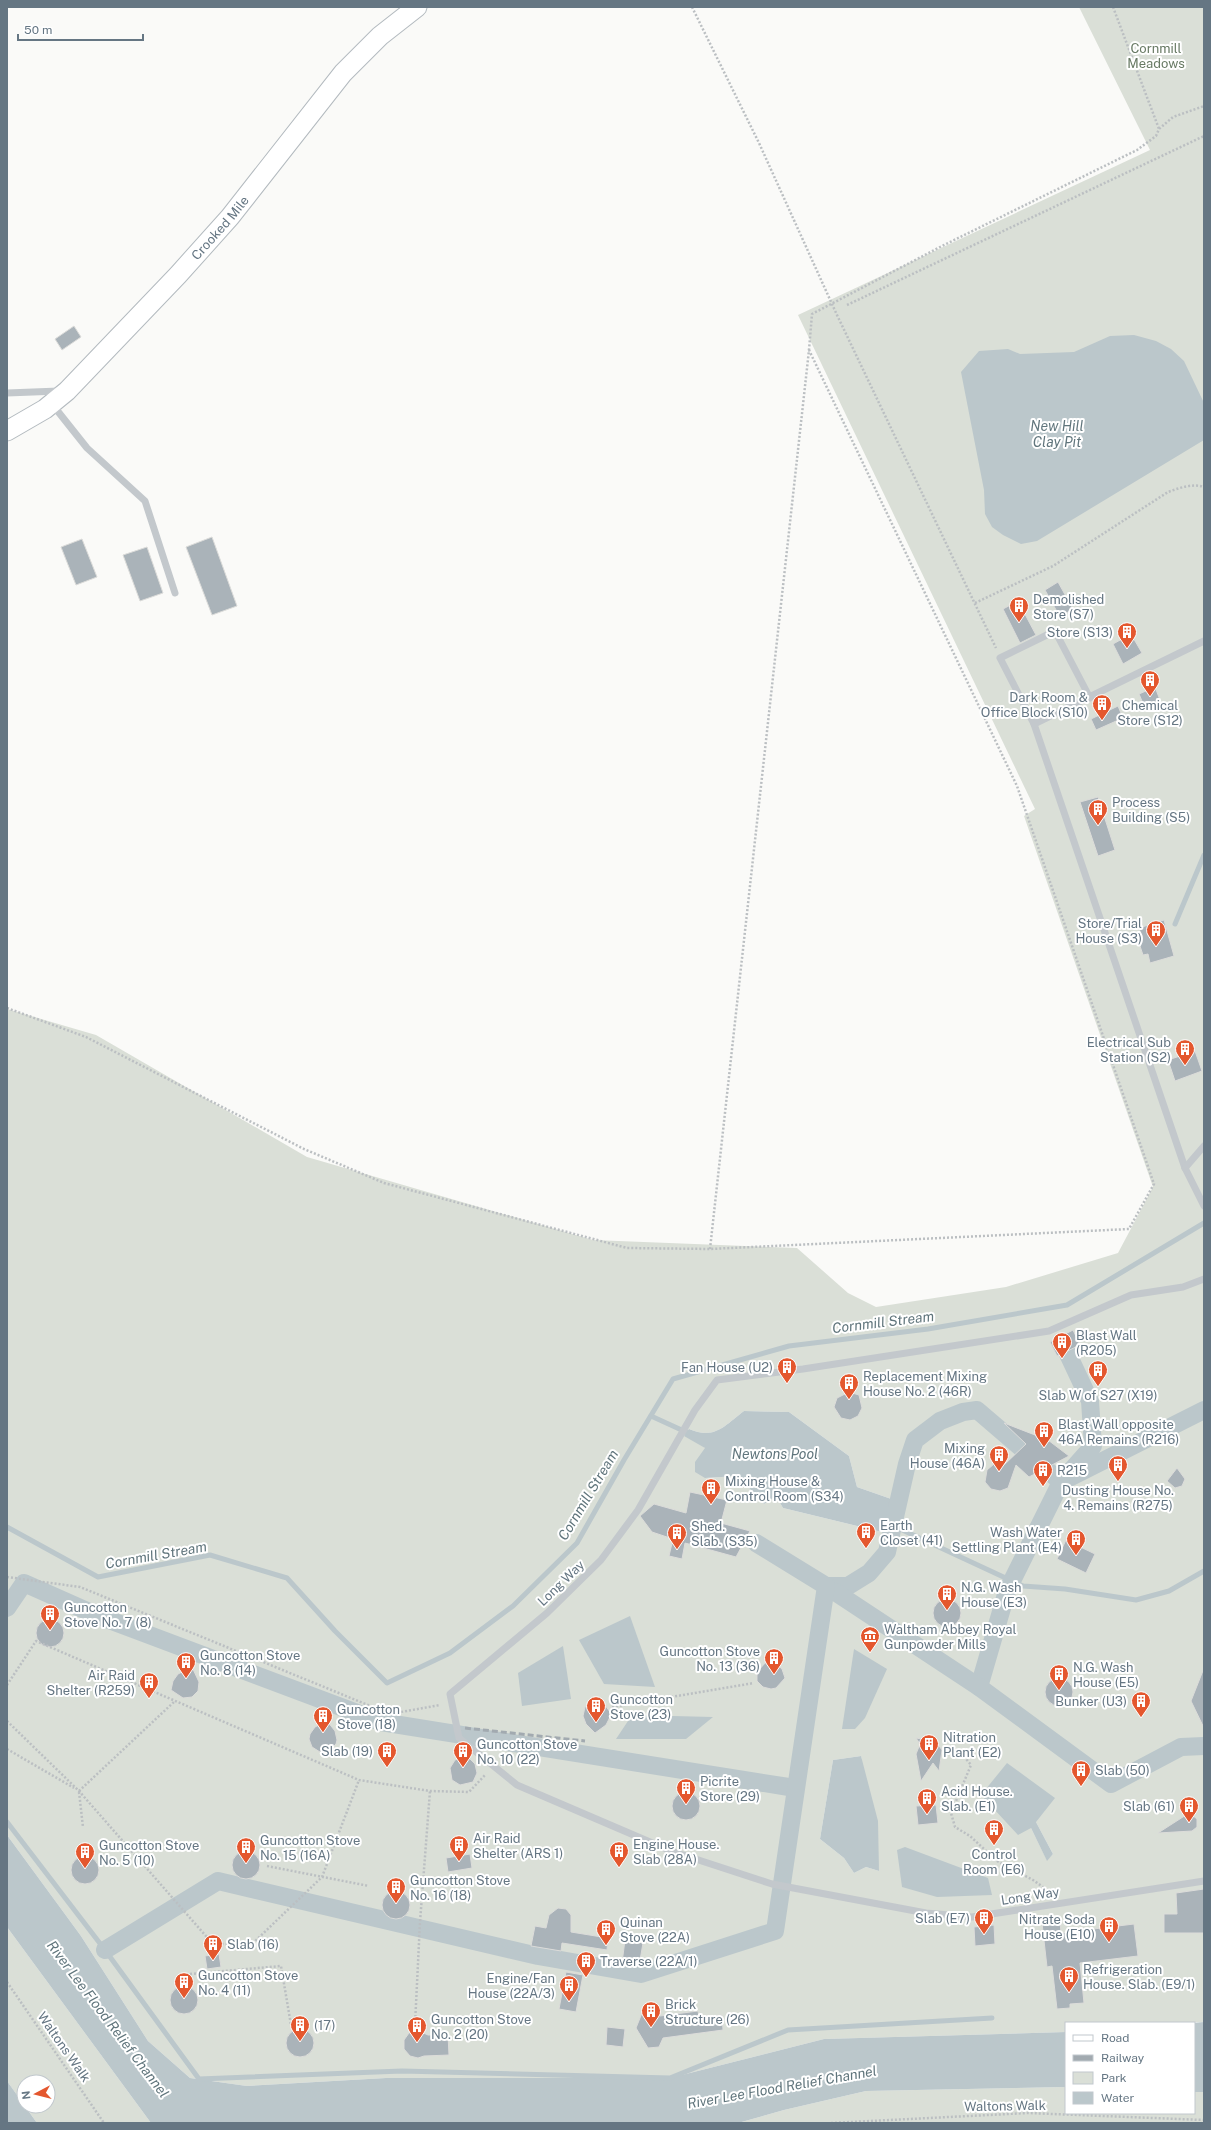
<svg xmlns="http://www.w3.org/2000/svg" width="1211" height="2130" viewBox="0 0 1211 2130" font-family="'Public Sans',sans-serif">
<rect width="100%" height="100%" fill="#fafaf8"/>
<g fill="#dadfd7" fill-rule="evenodd">
<path d="M1079 7H1204V2022L1066 2023V2032L824 2039 670 2078H386L247 2086 190 2078 148 2041 81 1936 7 1835V1009L96 1035 307 1157 593 1240 797 1248 848 1293 876 1307 1006 1287 1118 1253 1153 1187 1024 816 1035 809 798 315 1150 150ZM744 1411 789 1412 849 1456 857 1487 897 1501 886 1533 783 1508 776 1496 764 1504 738 1476 705 1478V1448L689 1429C715 1440 724 1426 744 1411ZM861 1756 879 1871 866 1867 854 1873 844 1858 820 1839 833 1760ZM1036 1822 1053 1854 1047 1860 1031 1828Z"/>
<path d="M7 1927 151 2123H37L25 2106H48V2082H24V2105L7 2081Z"/>
<path d="M1066 2087V2113H1194V2092H1204V2123H738L784 2110 866 2091Z"/>
</g>
<g fill="#bbc7cb">
<path d="M1134 335 1156 341 1171 349 1184 361 1204 403V440L1037 541 1021 544 1003 535 992 527 985 514 984 490 961 372 979 351 1008 349 1020 354 1074 352 1110 336Z"/>
<path d="M744 1411 789 1412 849 1456 857 1487 897 1501 886 1533 783 1508 776 1496 764 1504 738 1476 705 1478 695 1472V1462L705 1448 684 1436 689 1429C715 1440 724 1426 744 1411Z"/>
<path d="M630 1616 655 1687 604 1684 579 1640Z"/>
<path d="M563 1646 571 1699 522 1706 518 1673Z"/>
<path d="M854 1649 887 1669 865 1718 855 1729H842Z"/>
<path d="M632 1715 713 1717 686 1739H616Z"/>
<path d="M861 1756 878 1821 879 1871 866 1867 854 1873 844 1858 820 1839 833 1760Z"/>
<path d="M1007 1763 1055 1798 1036 1822 1053 1854 1047 1861 1031 1828 1018 1835 981 1795Z"/>
<path d="M7 1835 81 1936 148 2041 190 2078 247 2086 386 2078H670L824 2039 1066 2032V2087L866 2091 784 2110 738 2123H151L7 1927Z"/>
<path d="M905 1847 988 1878 992 1895 937 1897 902 1887 897 1850Z"/>
<path d="M1204 2022V2092H1194V2023H1191Z"/>
<path d="M7 2081 37 2123H7Z"/>
</g>
<g fill="none" stroke-linecap="round" stroke-linejoin="round">
<g stroke="#bbc7cb" stroke-width="5">
<path d="M1175 924 1204 855"/>
<path d="M651 1416 686 1432"/>
<path d="M883 1521 1023 1586 1065 1589 1136 1600 1169 1591 1204 1571"/>
<path d="M7 1527 98 1577 210 1555 287 1578 335 1631 387 1683 450 1653 513 1606 577 1543 624 1460 673 1379 789 1346 928 1329 1067 1305 1204 1223"/>
<path d="M7 1822 105 1950 199 2079 402 2071 670 2078 788 2030 992 2018"/>
</g>
<g stroke="#bbc7cb" stroke-width="18">
<path d="M1067 1352 1090 1401 1093 1446 1061 1482 1204 1410"/>
<path d="M826 1586H848L869 1573 887 1552 907 1464 915 1440 940 1421 963 1412 977 1410 1061 1482 1007 1591 979 1687"/>
<path d="M826 1586 979 1687 1111 1784 1181 1747 1204 1746"/>
<path d="M7 1608 24 1583 96 1615 381 1722 795 1788"/>
<path d="M105 1950 218 1881 538 1956 641 1974 775 1931 826 1586 756 1543"/>
</g>
</g>
<g fill="#aab3b9" stroke="#dcdcda">
<path d="M74 326 81 337 62 350 55 339Z"/>
<path d="M212 537 237 606 212 615 186 547Z"/>
<path d="M82 539 97 577 76 585 61 547Z"/>
<path d="M147 547 163 593 140 601 123 555Z"/>
<path d="M1058 582 1073 609 1060 617 1045 590Z"/>
<path d="M1018 601 1036 635 1020 643 1003 609Z"/>
<path d="M1131 634 1142 653 1123 664 1113 644Z"/>
<path d="M1155 687 1160 700 1145 708 1139 694Z"/>
<path d="M1118 706 1123 718 1096 730 1091 719Z"/>
<path d="M1098 797 1115 850 1098 856 1080 802Z"/>
<path d="M1164 920 1174 956 1150 963 1148 954 1143 955 1138 940 1142 939 1139 928Z"/>
<path d="M1195 1051 1202 1071 1175 1081 1168 1060Z"/>
<path d="M1073 1330 1080 1345 1057 1356 1050 1342Z"/>
<path d="M849 1392 859 1395 862 1408 858 1416 850 1420 841 1418 834 1407 837 1398Z"/>
<path d="M1004 1423 1048 1440 1069 1456 1029 1477 1016 1465 1008 1488 1000 1491 991 1489 985 1482 987 1470 994 1464 1004 1465 1026 1444Z"/>
<path d="M1177 1468 1185 1479 1182 1486 1175 1488 1167 1481Z"/>
<path d="M690 1492 727 1500 721 1523 750 1531 736 1557 685 1543 682 1559 669 1556 673 1539 652 1532 640 1516 654 1504 686 1513Z"/>
<path d="M1066 1540 1095 1554 1086 1573 1057 1559Z"/>
<circle cx="947" cy="1613" r="14"/>
<circle cx="50" cy="1633" r="14"/>
<path d="M766 1662 775 1663 782 1669 785 1678 776 1688 771 1689 763 1687 757 1681V1672Z"/>
<path d="M192 1667 199 1682 198 1691 192 1697 183 1698 171 1690 173 1681 178 1674Z"/>
<path d="M1204 1668V1728L1191 1701Z"/>
<circle cx="1059" cy="1692" r="14"/>
<path d="M597 1701 605 1705 610 1712V1717L606 1725 595 1733 586 1724 583 1716 585 1707Z"/>
<path d="M327 1721 335 1731 337 1740 336 1744 329 1751 320 1752 312 1747 309 1739 310 1734 315 1727Z"/>
<path d="M931 1737V1741L937 1743 942 1750 939 1771 933 1763 921 1781 916 1754 920 1744 916 1738 927 1740Z"/>
<path d="M466 1755 475 1764 477 1773 473 1782 460 1785 452 1780 450 1768 455 1760Z"/>
<circle cx="686" cy="1806" r="14"/>
<path d="M936 1805 938 1823 918 1825 916 1806Z"/>
<path d="M1186 1815H1192L1197 1819V1827L1192 1831 1158 1833Z"/>
<circle cx="246" cy="1865" r="14"/>
<path d="M470 1854 472 1868 448 1872 446 1858Z"/>
<circle cx="85" cy="1870" r="14"/>
<path d="M1204 1889V1933H1164V1914H1177L1176 1893Z"/>
<circle cx="396" cy="1905" r="14"/>
<path d="M558 1908 566 1909 571 1915V1932L608 1938 607 1950 562 1943 561 1951 531 1946 535 1926 546 1928 549 1915Z"/>
<path d="M1060 1921 1061 1933 1134 1924 1138 1956 1080 1963 1084 2003 1070 2004V2008L1057 2009 1052 1966 1047 1967 1042 1923Z"/>
<path d="M994 1925 995 1944 975 1946 974 1927Z"/>
<path d="M625 1940 643 1943 639 1966 622 1963Z"/>
<path d="M219 1954 221 1967 207 1969 205 1956Z"/>
<path d="M566 1972 583 1975 576 2012 559 2009Z"/>
<circle cx="184" cy="2000" r="14"/>
<path d="M654 2006 660 2016 698 2011 699 2017 722 2015 723 2030 663 2038 659 2047 648 2048 636 2028 644 2008Z"/>
<path d="M607 2027 625 2029 623 2047 606 2045Z"/>
<circle cx="300" cy="2043" r="14"/>
<path d="M417 2030 428 2035H448L449 2055 424 2056 418 2058 410 2056 404 2049V2040L409 2033Z"/>
</g>
<g fill="none" stroke-linecap="round" stroke-linejoin="round">
<g stroke="#b3babf" stroke-width="21">
<g id="secondary">
<path id="s1" d="M7 431 45 409 67 391 178 275 230 217 343 73 380 36 417 7"/>
</g>
</g>
<g stroke="#bbbfc2" stroke-width="2.5" stroke-dasharray="2 2" stroke-linecap="butt">
<path d="M692 7 759 143 837 315 996 648"/>
<path d="M1113 7 1159 129"/>
<path d="M847 305 1204 136"/>
<path d="M975 603 1053 566 1168 492C1179 488 1193 483 1204 487"/>
<path d="M7 1008 86 1037 304 1149 384 1183 627 1248 710 1249 1129 1229 1154 1184 1017 786 809 350"/>
<path d="M710 1249 809 350 812 314 942 246 1137 150 1156 136 1159 129 1173 117 1204 106"/>
<path d="M7 1577 80 1587 390 1714 440 1705"/>
<path d="M7 1685 36 1641 359 1780 430 1791 469 1792 486 1774"/>
<path d="M612 1707 754 1683"/>
<path d="M7 1721 79 1791 212 1943 250 1946 322 1877 359 1780"/>
<path d="M7 1749 74 1788"/>
<path d="M959 1750 971 1765 951 1813 955 1827 970 1836 997 1861 1033 1880 1043 1887 1047 1893"/>
<path d="M79 1791 175 1701"/>
<path d="M79 1792 83 1827"/>
<path d="M267 1866 369 1886"/>
<path d="M190 1974 281 1966 291 2025"/>
<path d="M7 1982 104 2123"/>
<path d="M415 2025 420 1922 430 1791"/>
<path d="M831 2123 1028 2113 1204 2120"/>
</g>
<g stroke="#c3c8cc" stroke-width="7">
<path d="M7 393 59 391"/>
<path d="M52 404 87 448 145 501 175 593"/>
<path d="M1090 698 1055 631 1000 658 1034 724 1185 1168 1204 1206"/>
<path d="M1034 724 1204 641"/>
<path d="M1185 1168 1204 1146"/>
<path d="M1204 1279 1183 1287 1131 1295 1049 1331 803 1369 717 1380 695 1410 638 1510 601 1560 547 1613 450 1694 459 1738 517 1785 671 1851 772 1884 926 1913 972 1917 1204 1881"/>
</g>
<use href="#secondary" stroke="#fff" stroke-width="19"/>
<path stroke="#a2aab0" stroke-width="3" stroke-dasharray="6 3" stroke-linecap="butt" d="M465 1728 585 1741"/>
</g>
<defs>
<g id="building-pin" transform="scale(1)"><path d="M0 17L-7.5 6A9.5 9.5 0 1 1 7.5 6Z" fill="#e4572e" stroke="#fff"/><path d="M-4-6H4V6H1V3H-1V6H-4ZM-2.5-4.3h1.7v1.8h-1.7ZM.8-4.3h1.7v1.8H.8ZM-2.5-1h1.7V.8h-1.7ZM.8-1h1.7V.8H.8Z" fill="#fff"/></g>
<g id="museum-pin" transform="scale(1)"><path d="M0 17L-7.5 6A9.5 9.5 0 1 1 7.5 6Z" fill="#e4572e" stroke="#fff"/><path d="M0-6L6-3V-2H-6V-3ZM-5-1h2V3h-2ZM-1-1h2V3h-2ZM3-1h2V3H3ZM-6 4H6V6H-6Z" fill="#fff"/></g>
</defs>
<g fill-rule="evenodd">
<use href="#building-pin" x="1019" y="606"/>
<use href="#building-pin" x="1127" y="632"/>
<use href="#building-pin" x="1150" y="680"/>
<use href="#building-pin" x="1102" y="704"/>
<use href="#building-pin" x="1098" y="809"/>
<use href="#building-pin" x="1156" y="930"/>
<use href="#building-pin" x="1185" y="1049"/>
<use href="#building-pin" x="1062" y="1342"/>
<use href="#building-pin" x="787" y="1367"/>
<use href="#building-pin" x="1098" y="1370"/>
<use href="#building-pin" x="849" y="1383"/>
<use href="#building-pin" x="1044" y="1431"/>
<use href="#building-pin" x="999" y="1455"/>
<use href="#building-pin" x="1118" y="1465"/>
<use href="#building-pin" x="1043" y="1470"/>
<use href="#building-pin" x="711" y="1488"/>
<use href="#building-pin" x="866" y="1532"/>
<use href="#building-pin" x="677" y="1533"/>
<use href="#building-pin" x="1076" y="1539"/>
<use href="#building-pin" x="947" y="1594"/>
<use href="#building-pin" x="50" y="1614"/>
<use href="#museum-pin" x="870" y="1636"/>
<use href="#building-pin" x="774" y="1658"/>
<use href="#building-pin" x="186" y="1662"/>
<use href="#building-pin" x="1059" y="1674"/>
<use href="#building-pin" x="149" y="1682"/>
<use href="#building-pin" x="1141" y="1701"/>
<use href="#building-pin" x="596" y="1706"/>
<use href="#building-pin" x="323" y="1716"/>
<use href="#building-pin" x="929" y="1744"/>
<use href="#building-pin" x="387" y="1751"/>
<use href="#building-pin" x="463" y="1751"/>
<use href="#building-pin" x="1081" y="1770"/>
<use href="#building-pin" x="686" y="1788"/>
<use href="#building-pin" x="927" y="1798"/>
<use href="#building-pin" x="1189" y="1806"/>
<use href="#building-pin" x="994" y="1829"/>
<use href="#building-pin" x="459" y="1845"/>
<use href="#building-pin" x="246" y="1847"/>
<use href="#building-pin" x="619" y="1851"/>
<use href="#building-pin" x="85" y="1852"/>
<use href="#building-pin" x="396" y="1887"/>
<use href="#building-pin" x="984" y="1918"/>
<use href="#building-pin" x="1109" y="1926"/>
<use href="#building-pin" x="606" y="1929"/>
<use href="#building-pin" x="213" y="1944"/>
<use href="#building-pin" x="586" y="1961"/>
<use href="#building-pin" x="1069" y="1976"/>
<use href="#building-pin" x="184" y="1982"/>
<use href="#building-pin" x="569" y="1985"/>
<use href="#building-pin" x="651" y="2011"/>
<use href="#building-pin" x="300" y="2025"/>
<use href="#building-pin" x="417" y="2026"/>
</g>
<g text-anchor="middle" dominant-baseline="central" stroke-width="4" stroke-linejoin="round" paint-order="stroke">
<g font-size="13" fill="#687a64" stroke="#fff">
<text x="1156" y="48">Cornmill<tspan x="1156" dy="15">Meadows</tspan></text>
</g>
<g font-size="13" fill="#657683" stroke="#fff">
<text stroke="none"><textPath href="#s1" startOffset="296">Crooked Mile</textPath></text>
<text transform="translate(561 1583) rotate(-44)">Long Way</text>
<text transform="translate(1030 1896) rotate(-9)">Long Way</text>
<text transform="translate(64 2047) rotate(55)">Waltons Walk</text>
<text transform="translate(1005 2106) rotate(-1)">Waltons Walk</text>
</g>
<g font-size="13" fill="#657683" stroke="#fff" text-anchor="start">
<text x="1033" y="599">Demolished<tspan x="1033" dy="15">Store (S7)</tspan></text>
<text x="1113" y="632" text-anchor="end">Store (S13)</text>
<text x="1088" y="697" text-anchor="end">Dark Room &amp;<tspan x="1088" dy="15">Office Block (S10)</tspan></text>
<text x="1150" y="705" text-anchor="middle">Chemical<tspan x="1150" dy="15">Store (S12)</tspan></text>
<text x="1112" y="802">Process<tspan x="1112" dy="15">Building (S5)</tspan></text>
<text x="1142" y="923" text-anchor="end">Store/Trial<tspan x="1142" dy="15">House (S3)</tspan></text>
<text x="1171" y="1042" text-anchor="end">Electrical Sub<tspan x="1171" dy="15">Station (S2)</tspan></text>
<text x="1076" y="1335">Blast Wall<tspan x="1076" dy="15">(R205)</tspan></text>
<text x="773" y="1367" text-anchor="end">Fan House (U2)</text>
<text x="863" y="1376">Replacement Mixing<tspan x="863" dy="15">House No. 2 (46R)</tspan></text>
<text x="1098" y="1395" text-anchor="middle">Slab W of S27 (X19)</text>
<text x="1058" y="1424">Blast Wall opposite<tspan x="1058" dy="15">46A Remains (R216)</tspan></text>
<text x="985" y="1448" text-anchor="end">Mixing<tspan x="985" dy="15">House (46A)</tspan></text>
<text x="1057" y="1470">R215</text>
<text x="725" y="1481">Mixing House &amp;<tspan x="725" dy="15">Control Room (S34)</tspan></text>
<text x="1118" y="1490" text-anchor="middle">Dusting House No.<tspan x="1118" dy="15">4. Remains (R275)</tspan></text>
<text x="880" y="1525">Earth<tspan x="880" dy="15">Closet (41)</tspan></text>
<text x="691" y="1526">Shed.<tspan x="691" dy="15">Slab. (S35)</tspan></text>
<text x="1062" y="1532" text-anchor="end">Wash Water<tspan x="1062" dy="15">Settling Plant (E4)</tspan></text>
<text x="961" y="1587">N.G. Wash<tspan x="961" dy="15">House (E3)</tspan></text>
<text x="64" y="1607">Guncotton<tspan x="64" dy="15">Stove No. 7 (8)</tspan></text>
<text x="884" y="1629">Waltham Abbey Royal<tspan x="884" dy="15">Gunpowder Mills</tspan></text>
<text x="760" y="1651" text-anchor="end">Guncotton Stove<tspan x="760" dy="15">No. 13 (36)</tspan></text>
<text x="200" y="1655">Guncotton Stove<tspan x="200" dy="15">No. 8 (14)</tspan></text>
<text x="1073" y="1667">N.G. Wash<tspan x="1073" dy="15">House (E5)</tspan></text>
<text x="135" y="1675" text-anchor="end">Air Raid<tspan x="135" dy="15">Shelter (R259)</tspan></text>
<text x="610" y="1699">Guncotton<tspan x="610" dy="15">Stove (23)</tspan></text>
<text x="1127" y="1701" text-anchor="end">Bunker (U3)</text>
<text x="337" y="1709">Guncotton<tspan x="337" dy="15">Stove (18)</tspan></text>
<text x="943" y="1737">Nitration<tspan x="943" dy="15">Plant (E2)</tspan></text>
<text x="477" y="1744">Guncotton Stove<tspan x="477" dy="15">No. 10 (22)</tspan></text>
<text x="373" y="1751" text-anchor="end">Slab (19)</text>
<text x="1095" y="1770">Slab (50)</text>
<text x="700" y="1781">Picrite<tspan x="700" dy="15">Store (29)</tspan></text>
<text x="941" y="1791">Acid House.<tspan x="941" dy="15">Slab. (E1)</tspan></text>
<text x="1175" y="1806" text-anchor="end">Slab (61)</text>
<text x="473" y="1838">Air Raid<tspan x="473" dy="15">Shelter (ARS 1)</tspan></text>
<text x="260" y="1840">Guncotton Stove<tspan x="260" dy="15">No. 15 (16A)</tspan></text>
<text x="633" y="1844">Engine House.<tspan x="633" dy="15">Slab (28A)</tspan></text>
<text x="99" y="1845">Guncotton Stove<tspan x="99" dy="15">No. 5 (10)</tspan></text>
<text x="994" y="1854" text-anchor="middle">Control<tspan x="994" dy="15">Room (E6)</tspan></text>
<text x="410" y="1880">Guncotton Stove<tspan x="410" dy="15">No. 16 (18)</tspan></text>
<text x="970" y="1918" text-anchor="end">Slab (E7)</text>
<text x="1095" y="1919" text-anchor="end">Nitrate Soda<tspan x="1095" dy="15">House (E10)</tspan></text>
<text x="620" y="1922">Quinan<tspan x="620" dy="15">Stove (22A)</tspan></text>
<text x="227" y="1944">Slab (16)</text>
<text x="600" y="1961">Traverse (22A/1)</text>
<text x="1083" y="1969">Refrigeration<tspan x="1083" dy="15">House. Slab. (E9/1)</tspan></text>
<text x="198" y="1975">Guncotton Stove<tspan x="198" dy="15">No. 4 (11)</tspan></text>
<text x="555" y="1978" text-anchor="end">Engine/Fan<tspan x="555" dy="15">House (22A/3)</tspan></text>
<text x="665" y="2004">Brick<tspan x="665" dy="15">Structure (26)</tspan></text>
<text x="431" y="2019">Guncotton Stove<tspan x="431" dy="15">No. 2 (20)</tspan></text>
<text x="314" y="2025">(17)</text>
</g>
<g font-size="14" font-style="italic" fill="#60757c" stroke="#fff">
<text x="1057" y="426">New Hill<tspan x="1057" dy="16">Clay Pit</tspan></text>
<text transform="translate(883 1322) rotate(-7)">Cornmill Stream</text>
<text x="775" y="1454">Newtons Pool</text>
<text transform="translate(588 1495) rotate(-59)">Cornmill Stream</text>
<text transform="translate(156 1555) rotate(-10)">Cornmill Stream</text>
<text transform="translate(108 2019) rotate(53)">River Lee Flood Relief Channel</text>
<text transform="translate(782 2087) rotate(-10)">River Lee Flood Relief Channel</text>
</g>
</g>
<rect width="1211" height="2130" fill="none" stroke="#657683" stroke-width="16"/>
<rect x="1065" y="2022" width="130" height="92" fill="#ffffff" stroke="#c1c8cd"/>
<rect x="1073" y="2035" width="20" height="6" fill="#ffffff" stroke="#c1c8cd"/>
<text x="1101" y="2042" font-size="12" fill="#657683">Road</text>
<rect x="1073" y="2055" width="20" height="6" fill="#a2aab0" stroke="#c1c8cd"/>
<text x="1101" y="2062" font-size="12" fill="#657683">Railway</text>
<rect x="1073" y="2072" width="20" height="12" fill="#dadfd7" stroke="#c1c8cd"/>
<text x="1101" y="2082" font-size="12" fill="#657683">Park</text>
<rect x="1073" y="2092" width="20" height="12" fill="#bbc7cb" stroke="#c1c8cd"/>
<text x="1101" y="2102" font-size="12" fill="#657683">Water</text>
<g transform="translate(36 2094) rotate(263)"><circle r="19" fill="#ffffff" stroke="#c1c8cd"/>
<path d="M0-3L7 15L0 10L-7 15Z" fill="#e4572e"/>
<text y="-6" font-size="11" font-weight="bold" text-anchor="middle" fill="#657683">N</text>
</g>
<path d="M18 34v6h125v-6" fill="none" stroke="#657683" stroke-width="2"/>
<text x="24" y="34" font-size="12" fill="#657683" stroke="#ffffff" stroke-width="3" paint-order="stroke">50 m</text>
</svg>
